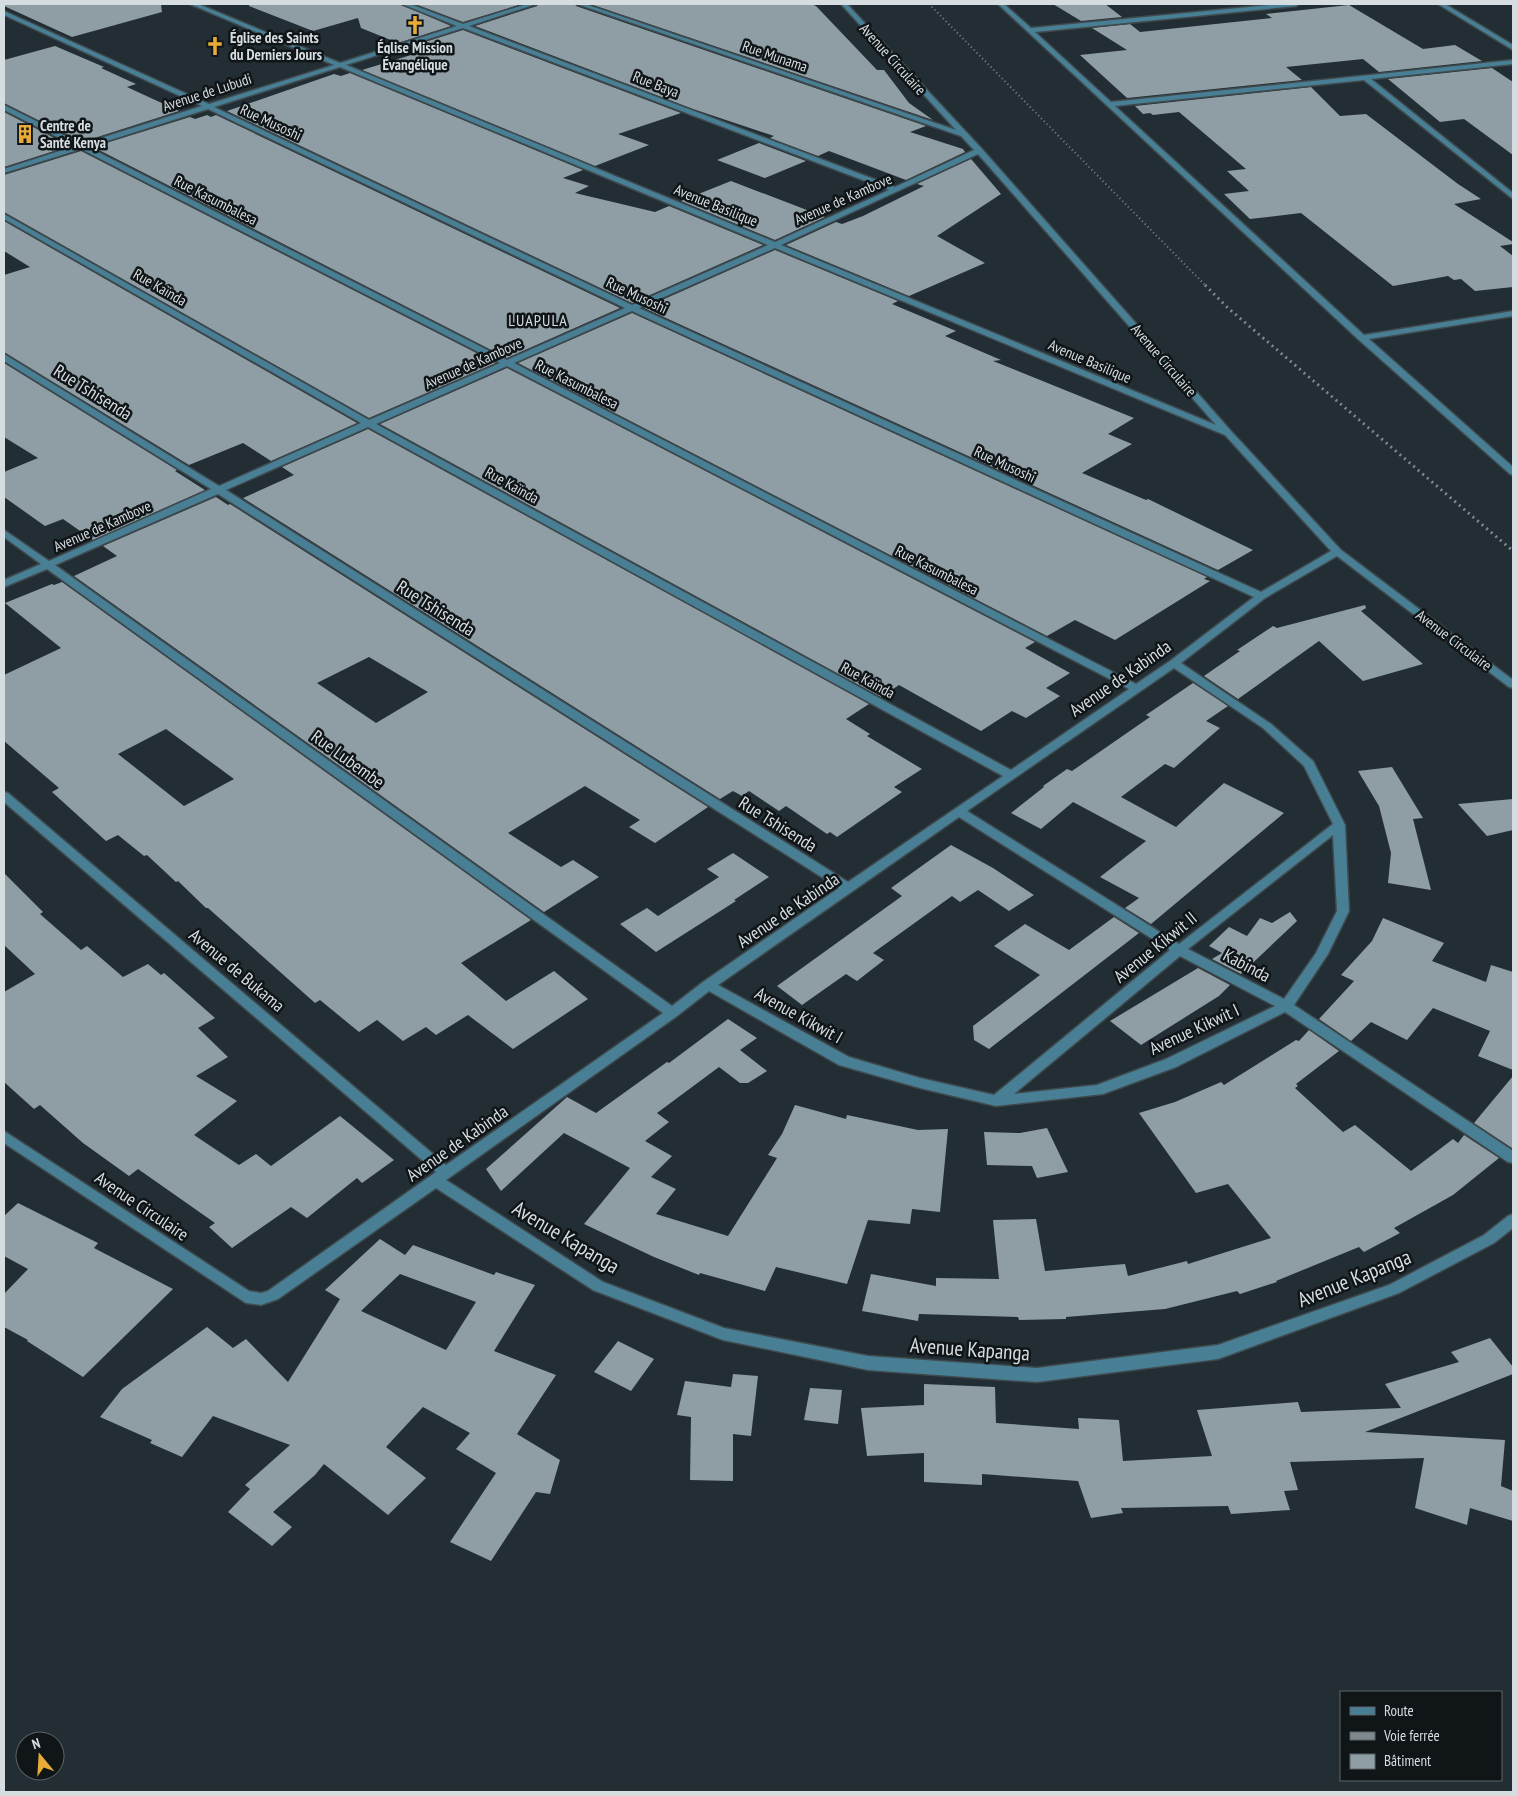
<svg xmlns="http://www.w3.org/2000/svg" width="1517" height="1796" viewBox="0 0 1517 1796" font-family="'PT Sans Narrow',sans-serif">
<rect width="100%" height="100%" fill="#222e33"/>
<g fill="#8f9ea4" fill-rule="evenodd">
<path d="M4 4H161L162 12 72 37 4 6Z"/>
<path d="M249 4H400L451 26 398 43 361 28 358 18 313 31 249 6Z"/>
<path d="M415 4H522L463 22Z"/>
<path d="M538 4H575L576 6 926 126 910 132 963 149 965 152 906 180 829 151 818 156 770 138 774 136 693 109 475 26 537 6Z"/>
<path d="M590 4H811L816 6 877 70H884L909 103 933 120Z"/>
<path d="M1053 4H1105L1122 17 1081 21Z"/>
<path d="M1349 5 1423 49 1455 45 1482 61 1379 72 1363 59 1286 67 1302 80 1127 98 1080 55 1127 50 1092 28 1130 24 1140 32 1272 18 1266 14Z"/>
<path d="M463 30 681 113 618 134 649 145 595 166 362 70 421 52 409 47Z"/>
<path d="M55 46 104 67 101 68 136 84 127 87 179 111 82 142 4 103V60Z"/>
<path d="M1492 68 1513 82V155L1464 119 1440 122 1388 79Z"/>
<path d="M350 73 583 170 563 178 589 186 575 193 655 212 669 206 763 245 632 303 227 111 334 74 341 76Z"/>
<path d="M1311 87 1340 116 1366 114 1458 184 1481 199 1454 204 1513 242V244L1500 246 1513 256V287L1475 291 1461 279 1454 280 1448 276 1393 286 1301 213 1250 219 1224 194 1249 191 1227 171 1246 169 1179 112 1153 115 1150 113 1143 114 1135 106Z"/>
<path d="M4 112 70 146 4 167Z"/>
<path d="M207 115 211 117 216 115 620 308 507 358 93 147 190 117 195 119Z"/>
<path d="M759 143 806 161 765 178 717 160Z"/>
<path d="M81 151 496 363 369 418 4 212V175Z"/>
<path d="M971 159 1001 194 937 236 985 263 909 296 786 245 836 222 842 224 863 216 924 186 917 184Z"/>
<path d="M731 181 825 217 775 240 681 201Z"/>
<path d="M4 221 357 423 271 461 243 443 189 465 4 352V275L30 267 4 251Z"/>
<path d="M775 250 898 301 892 304 956 331 945 336 1001 360 993 361 1134 418 1108 434 1132 444 1082 473 1146 500 1148 499 1253 550 1218 570 644 308Z"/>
<path d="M632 313 1207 577 1204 579 1210 581 1115 640 1075 620 1047 636 518 363Z"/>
<path d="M4 363 177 470 175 471 205 490 93 540 63 519 45 526 4 497V472L38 458 4 437Z"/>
<path d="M507 368 1035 642 1025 648 1070 673 1046 688 1060 696 1026 718 1012 711 981 731 899 685 881 697 380 424Z"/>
<path d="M368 429 869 704 846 719 870 734 867 736 922 769 894 787 902 792 837 837 830 832 827 834 786 806 779 811 749 791 742 796 733 791 720 799 243 498 294 475 282 467Z"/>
<path d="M216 497 228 505 230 504 708 807 655 843 629 827 640 820 585 786 508 833 561 867 573 860 599 877 544 912 74 576 117 556 103 546ZM369 657 428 692 376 723 317 683Z"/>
<path d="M62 582 531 920 461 963 506 1001 554 971 588 999 513 1049 468 1015 436 1035 426 1027 403 1041 377 1020 359 1032 320 1000 315 1003 208 908H206L178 881 176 882 147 855 144 856 118 835 106 841 52 792 59 788 4 741V675L61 648 5 603 52 584 54 585ZM166 729 234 779 184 806 118 754Z"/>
<path d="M1365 605 1366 608 1361 611 1423 664 1363 681 1319 641 1238 699 1204 676 1240 651 1237 650 1273 626 1277 628Z"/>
<path d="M1193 683 1228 706 1206 721 1220 728 1174 768 1165 764 1121 797 1176 827 1224 783 1284 813 1151 924 1125 908 1139 898 1100 877 1146 841 1073 802 1041 829 1011 813 1044 787 1043 786 1067 769 1072 771 1150 717 1146 715Z"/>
<path d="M1392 767 1423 818 1413 819 1431 890 1388 883 1391 853 1379 806 1358 771Z"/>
<path d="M1513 799V830L1487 836 1458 804Z"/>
<path d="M951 845 993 868 1034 895 1009 911 978 890 960 902 952 896 873 953 884 960 857 981 846 974 802 1005 777 986 902 896 891 888Z"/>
<path d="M733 853 769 877 734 900 736 901 656 952 620 924 647 908 658 916 719 877 707 869Z"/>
<path d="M4 873 43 912 40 914 81 950 87 946 123 977 148 964 161 975 164 973 215 1018 198 1028 228 1057 196 1076 237 1101 194 1135 239 1165 256 1154 271 1166 340 1116 394 1160 362 1183 357 1178 307 1218 291 1207 232 1248 209 1227 215 1223 138 1169 129 1176 83 1143 40 1105 34 1109 4 1082V992L35 974 4 945Z"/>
<path d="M1290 912 1297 921 1241 974 1212 959 1222 953 1209 946 1229 927 1247 936 1260 918 1272 923Z"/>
<path d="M1114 917 1139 933 989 1049 974 1040 973 1026 1040 975 994 946 1025 924 1069 950Z"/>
<path d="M1383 918 1444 943 1432 961 1486 982 1491 965 1513 972V1070L1478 1056 1490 1031 1433 1008 1407 1040 1371 1022 1351 1041 1319 1019 1354 981 1341 975 1372 941Z"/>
<path d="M1198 968 1230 985 1219 996 1141 1045 1110 1021Z"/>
<path d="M728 1019 757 1038 740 1050 767 1071 748 1083H740L719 1067 657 1113 669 1122 645 1141 672 1156 651 1177 676 1189 656 1214 728 1236 777 1158 768 1155 782 1134 795 1105 846 1119 847 1115 918 1130 948 1129 940 1212 912 1209 910 1224 868 1220 847 1284 776 1267 765 1291 700 1273 699 1275 654 1257 584 1224 630 1168 564 1133 501 1191 486 1169 567 1097 596 1113 667 1062 669 1063Z"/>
<path d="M1309 1030 1339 1051 1296 1084 1298 1086 1295 1088 1343 1132 1355 1125 1411 1171 1453 1139 1458 1143 1464 1135 1499 1158 1453 1195 1394 1228 1400 1233 1364 1252 1359 1247 1276 1281 1277 1282 1240 1294 1237 1291 1165 1309 1066 1317V1319L1019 1320 1018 1317 919 1314 918 1321 862 1311 871 1274 936 1286V1278L999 1279 993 1220 1036 1219 1045 1271 1125 1264 1128 1276 1187 1261 1188 1264 1271 1238 1228 1184 1196 1193 1139 1113 1175 1102 1221 1082 1224 1085 1296 1040 1299 1041Z"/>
<path d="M1513 1076V1147L1512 1148 1474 1123Z"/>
<path d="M1047 1128 1068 1172 1037 1178 1032 1166 987 1165 984 1132 1020 1133Z"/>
<path d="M18 1203 98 1243 94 1248 173 1289 83 1377 27 1341 28 1340 4 1327V1294L28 1269 4 1256V1216Z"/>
<path d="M380 1239 405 1255 413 1245 494 1275 496 1272 535 1285 494 1351 556 1375 517 1434 560 1460 550 1494 536 1492 491 1561 450 1542 496 1473 456 1449 470 1433 423 1407 386 1447 426 1478 388 1515 324 1464 315 1475 273 1512 292 1527 272 1546 228 1512 250 1489 245 1485 290 1445 213 1416 182 1457 150 1443 152 1440 100 1417 122 1389 207 1327 233 1348 246 1339 288 1382 340 1299 325 1290ZM400 1274 476 1302 446 1350 361 1311Z"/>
<path d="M1490 1338 1513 1367V1374L1365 1432 1505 1440 1501 1486 1513 1491V1521L1470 1508 1467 1525 1415 1508 1424 1458 1290 1462 1298 1490 1284 1491 1290 1510 1231 1514 1228 1506 1121 1508 1123 1513 1091 1518 1078 1481 982 1474V1485L924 1482V1453L867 1456 861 1408 924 1405V1384L995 1387 996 1423 1079 1429 1078 1418 1119 1420 1123 1461 1212 1456 1197 1410 1298 1402 1301 1412 1401 1408 1385 1384 1459 1362 1451 1352Z"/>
<path d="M618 1341 654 1359 631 1391 594 1372Z"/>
<path d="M733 1374 758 1376 751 1436 733 1434V1481L690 1480 691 1417 677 1415 685 1381 731 1387Z"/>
<path d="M810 1388 842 1390 838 1424 804 1420Z"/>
</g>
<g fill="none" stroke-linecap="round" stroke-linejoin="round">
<g stroke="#3f4a4f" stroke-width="3">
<g id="minor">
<path d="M190 4H198L340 63 457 26 402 4H410L463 24 527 4H536L469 26 895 187 974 150 961 136 577 4H585L956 130 841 4H847L982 149 1231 431 1341 550 1513 680V688L1509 687 1337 556 1265 598 1181 663 1271 724 1313 761 1345 825 1349 911 1328 954 1294 1005 1513 1151V1163L1508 1162 1285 1012 1176 1067 1103 1094 996 1106 920 1088 839 1065 709 991 677 1016 446 1180 603 1282 724 1328 868 1356 1037 1368 1218 1345 1389 1285 1484 1235 1508 1216 1513 1214V1228L1494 1243 1399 1293 1218 1359 1037 1382 868 1370 723 1340 593 1290 436 1188 278 1299 261 1305 246 1303 4 1143V1131L249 1291 261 1293 268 1291 436 1172 4 802V792L8 793 446 1165 663 1013 47 569 4 587V580L41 564 4 537V530L49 561 211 489 4 361V354L219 486 361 423 4 219V214L369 420 500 363 81 149 4 173V169L75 146 4 110V105L82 144 202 106 4 15V11L209 104 334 65ZM463 28 889 190 775 242 346 65ZM340 67 768 245 632 305 214 107ZM208 109 625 308 507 360 88 147ZM978 154 1216 425 781 245ZM775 248 1225 435 1331 551 1261 592 639 308ZM632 311 1254 597 1170 661 1136 684 514 363ZM507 366 1129 689 1011 770 376 424ZM368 427 1003 776 848 882 226 490ZM218 494 839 888 703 982 672 1006 55 565ZM1174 668 1263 728 1304 766 1333 824 1179 944 967 811ZM959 817 1170 950 994 1095 920 1078 849 1057 718 985ZM1333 835 1337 911 1316 953 1284 999 1188 949ZM1180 956 1275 1006 1166 1059 1097 1085 1014 1094Z"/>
<path d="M998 4H1004L1031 28 1279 4H1299L1296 6 1035 32 1111 102 1513 60V64L1371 79 1513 193V199L1364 80 1115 106 1364 335 1513 311V316L1369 339 1513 467V475L1510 474 1359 340Z"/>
<path d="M1438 4H1445L1513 45V50Z"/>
</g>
</g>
<use href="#minor" fill="#497f94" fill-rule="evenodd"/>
<path stroke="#7f888c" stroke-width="2" stroke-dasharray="1 3" stroke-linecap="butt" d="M929 4 1206 286"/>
<path stroke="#7f888c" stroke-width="3" stroke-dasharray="2 4" stroke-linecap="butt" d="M1205 285 1228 308 1513 551"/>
</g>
<defs>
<g id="church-bare" transform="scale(1.5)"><path d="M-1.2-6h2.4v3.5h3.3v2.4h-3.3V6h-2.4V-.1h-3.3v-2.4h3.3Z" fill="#e8ab37" stroke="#101518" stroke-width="2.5" paint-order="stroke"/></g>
<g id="building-bare" transform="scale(1.5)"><path d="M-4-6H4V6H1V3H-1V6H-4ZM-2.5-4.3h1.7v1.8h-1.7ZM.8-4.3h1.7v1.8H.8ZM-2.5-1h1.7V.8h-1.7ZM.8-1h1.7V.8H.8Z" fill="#e8ab37" stroke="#101518" stroke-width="2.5" paint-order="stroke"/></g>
</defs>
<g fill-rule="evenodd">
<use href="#church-bare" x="415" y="25"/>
<use href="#church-bare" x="215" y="46"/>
<use href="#building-bare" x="25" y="134"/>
</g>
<g text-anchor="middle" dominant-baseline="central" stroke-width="5" stroke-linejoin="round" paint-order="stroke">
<g font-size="15" font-weight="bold" fill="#d6dde1" stroke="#101518" text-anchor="start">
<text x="230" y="37">Église des Saints<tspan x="230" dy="17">du Derniers Jours</tspan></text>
<text x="415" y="47" text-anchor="middle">Église Mission<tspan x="415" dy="17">Évangélique</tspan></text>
<text x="40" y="125">Centre de<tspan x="40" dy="17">Santé Kenya</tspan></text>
</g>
<g font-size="15" fill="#d6dde1" stroke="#101518">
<text transform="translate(775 56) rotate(19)">Rue Munama</text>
<text transform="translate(893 59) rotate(48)">Avenue Circulaire</text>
<text transform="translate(656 84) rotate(21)">Rue Baya</text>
<text transform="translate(207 92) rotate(-18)">Avenue de Lubudi</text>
<text transform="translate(271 122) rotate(25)">Rue Musoshi</text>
<text transform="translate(843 199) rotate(-24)">Avenue de Kambove</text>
<text transform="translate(216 200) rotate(27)">Rue Kasumbalesa</text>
<text transform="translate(716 205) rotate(22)">Avenue Basilique</text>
<text transform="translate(160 287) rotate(30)">Rue Kaïnda</text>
<text transform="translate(637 295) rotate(25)">Rue Musoshi</text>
<text transform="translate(1164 360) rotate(49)">Avenue Circulaire</text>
<text transform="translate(1090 361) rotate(23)">Avenue Basilique</text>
<text transform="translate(473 363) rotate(-24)">Avenue de Kambove</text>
<text transform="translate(577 384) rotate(27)">Rue Kasumbalesa</text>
<text transform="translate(1005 464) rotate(25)">Rue Musoshi</text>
<text transform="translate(512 485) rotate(29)">Rue Kaïnda</text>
<text transform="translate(102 526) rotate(-24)">Avenue de Kambove</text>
<text transform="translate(937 570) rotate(27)">Rue Kasumbalesa</text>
<text transform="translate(1454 640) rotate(37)">Avenue Circulaire</text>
<text transform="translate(868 680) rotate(29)">Rue Kaïnda</text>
</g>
<g font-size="16" letter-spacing="1" fill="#d6dde1" stroke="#101518">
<text x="538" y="320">LUAPULA</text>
</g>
<g font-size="18" fill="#d6dde1" stroke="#101518">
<text transform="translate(93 392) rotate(32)">Rue Tshisenda</text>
<text transform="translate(436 608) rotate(32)">Rue Tshisenda</text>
<text transform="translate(1120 678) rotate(-35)">Avenue de Kabinda</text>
<text transform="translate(348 759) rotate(36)">Rue Lubembe</text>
<text transform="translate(778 824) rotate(32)">Rue Tshisenda</text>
<text transform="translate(788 910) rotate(-34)">Avenue de Kabinda</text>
<text transform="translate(1155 947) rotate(-39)">Avenue Kikwit II</text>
<text transform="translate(1247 965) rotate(28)">Kabinda</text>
<text transform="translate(237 970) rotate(40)">Avenue de Bukama</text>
<text transform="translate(799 1015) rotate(29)">Avenue Kikwit I</text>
<text transform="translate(1194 1029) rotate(-25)">Avenue Kikwit I</text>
<text transform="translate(457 1143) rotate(-35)">Avenue de Kabinda</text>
<text transform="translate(142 1206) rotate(34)">Avenue Circulaire</text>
</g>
<g font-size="21" fill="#d6dde1" stroke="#101518">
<text transform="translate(566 1237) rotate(31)">Avenue Kapanga</text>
<text transform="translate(1354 1278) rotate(-22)">Avenue Kapanga</text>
<text transform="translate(970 1349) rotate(4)">Avenue Kapanga</text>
</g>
</g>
<rect width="1517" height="1796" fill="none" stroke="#d6dde1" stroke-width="10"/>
<rect x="1340" y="1691" width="162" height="90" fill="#101518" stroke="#5f6568"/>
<rect x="1350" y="1707" width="25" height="8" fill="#497f94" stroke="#5f6568"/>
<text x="1384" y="1716" font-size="15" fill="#d6dde1">Route</text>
<rect x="1350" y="1732" width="25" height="8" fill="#7f888c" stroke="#5f6568"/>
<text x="1384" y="1741" font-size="15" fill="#d6dde1">Voie ferrée</text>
<rect x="1350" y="1754" width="25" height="15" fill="#8f9ea4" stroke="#5f6568"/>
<text x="1384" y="1766" font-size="15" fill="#d6dde1">Bâtiment</text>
<g transform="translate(40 1756) rotate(342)"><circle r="24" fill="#101518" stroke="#5f6568"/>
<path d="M0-4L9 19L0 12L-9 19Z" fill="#e8ab37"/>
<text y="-8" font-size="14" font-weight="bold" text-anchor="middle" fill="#d6dde1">N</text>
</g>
</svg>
